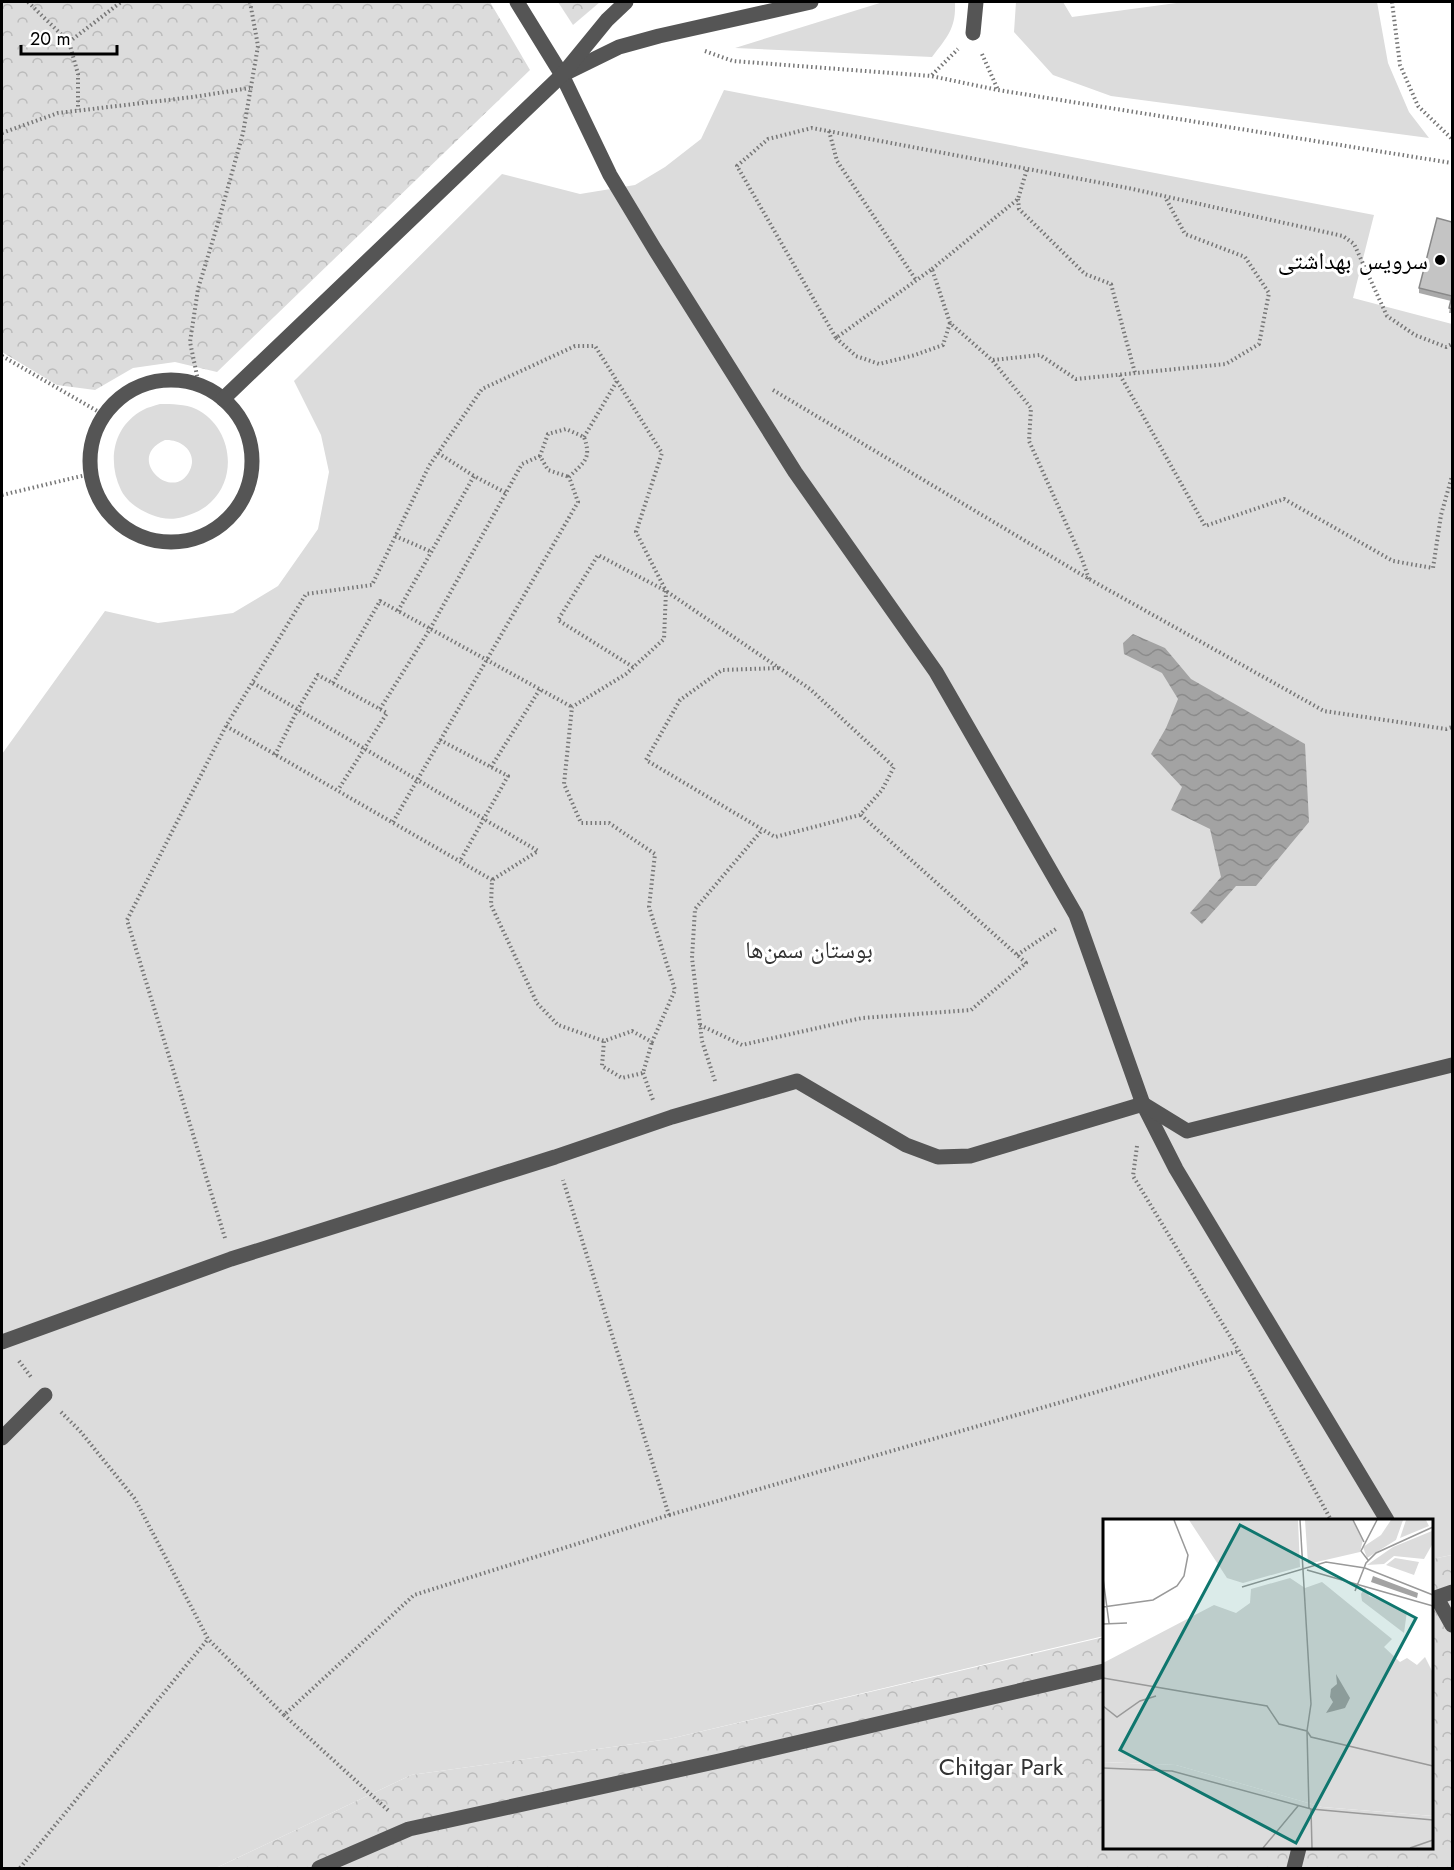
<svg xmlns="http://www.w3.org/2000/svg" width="1454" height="1870" viewBox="0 0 1454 1870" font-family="Jost,'Noto Naskh Arabic',sans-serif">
<defs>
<pattern id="forest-crowns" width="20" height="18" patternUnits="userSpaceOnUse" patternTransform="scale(1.5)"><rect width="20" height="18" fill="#dcdcdc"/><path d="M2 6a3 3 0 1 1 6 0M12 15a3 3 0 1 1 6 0" fill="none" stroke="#bbb"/></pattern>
<pattern id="water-waves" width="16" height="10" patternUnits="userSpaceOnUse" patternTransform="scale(1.5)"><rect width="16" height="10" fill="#a3a3a3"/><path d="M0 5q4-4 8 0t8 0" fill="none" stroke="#8b8b8b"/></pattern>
</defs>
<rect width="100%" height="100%" fill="#fff"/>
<g fill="#dcdcdc" fill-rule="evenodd">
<path d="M883 2H955C956 28 948 36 932 57L735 48Z"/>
<path d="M1016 2H1063L1072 17 1184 2H1377L1388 63 1409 112 1429 138 1111 96 1053 75 1014 32Z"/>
<path d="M724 90 1374 215 1353 298 1452 324V1555L1432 1559V1520H1104V1636L669 1739 411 1775 216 1868H2V754L105 611 158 623 233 613 278 586 318 529 329 472 321 435 294 381 502 174 580 194 635 185 665 167 701 139Z"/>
<path d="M160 404C172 404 185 404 196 409 231 426 239 476 211 502 203 510 193 514 183 517 173 520 161 519 152 515 139 510 127 502 121 490 107 461 113 426 143 410 148 407 154 406 160 404ZM165 440C181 439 198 452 190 470 174 505 123 458 165 440Z"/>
</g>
<g fill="url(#forest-crowns)">
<path d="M2 2H490L530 70 217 372 175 362 133 368 95 390 57 385 2 352Z"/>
<path d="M558 2H600L573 25Z"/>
<path d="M1452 1555V1868H216L411 1775 669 1739 1104 1637V1848H1432V1559Z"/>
</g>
<path fill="url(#water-waves)" d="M1133 634 1165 648 1191 679 1305 744 1309 822 1256 886H1236L1202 924 1190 913 1221 877 1210 829 1171 810 1182 787 1151 754 1166 728 1178 699 1162 673 1124 654 1123 643Z"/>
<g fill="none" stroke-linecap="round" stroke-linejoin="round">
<g stroke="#777" stroke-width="4" stroke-dasharray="1.5 3" stroke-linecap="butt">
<path d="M28 2 69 42 78 74V110"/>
<path d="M1392 2 1400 65 1418 106 1452 139"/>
<path d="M69 42 121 2"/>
<path d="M705 51 733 61 931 76 998 90 1452 163"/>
<path d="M982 54 998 90"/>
<path d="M932 75 958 49"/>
<path d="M829 131 837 161 916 280"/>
<path d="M2 133 58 113 193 97 250 88"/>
<path d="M1018 199 1019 209 1085 274 1111 284 1135 373"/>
<path d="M932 269 1018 199 1027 169"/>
<path d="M836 338 856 356 879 364 915 355 943 345 950 323"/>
<path d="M2 356 104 415"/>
<path d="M993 360 1040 355 1076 379 1226 364 1259 344 1269 293 1245 257 1185 234 1165 197"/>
<path d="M1120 375 1205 526 1284 499 1393 561 1433 568 1441 515 1452 476"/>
<path d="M199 385 190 342 198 289 218 223 243 133 258 46 250 2"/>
<path d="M773 390 1089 579 1324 711 1446 729 1452 727"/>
<path d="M584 437 617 381"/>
<path d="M438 453 474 476"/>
<path d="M2 495 90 474"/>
<path d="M395 536 432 552"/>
<path d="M1089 579 1082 559 1029 441 1031 408 992 360 950 323 932 269 836 338 737 166 768 139 812 128 1128 188 1343 236 1354 244 1387 316 1415 335 1446 347 1452 344"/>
<path d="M398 611 474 476 506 493"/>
<path d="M633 667 558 620 598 555 666 591 810 689 894 767 882 790 860 815 775 837 646 760 680 700 722 670 779 668"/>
<path d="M253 683 538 851 492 880"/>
<path d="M333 683 380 601 572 707"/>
<path d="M380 709 430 629 522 464 540 456"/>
<path d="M226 726 492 880 491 905 537 1003 558 1025 604 1041"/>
<path d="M440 740 508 776 460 861"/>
<path d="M275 755 298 709 318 675 387 713 338 790"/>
<path d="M491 767 540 689"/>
<path d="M393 822 578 502 569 477C584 462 592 459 584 437L566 429 548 434 540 456 548 470 569 477"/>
<path d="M1017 955 1056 929"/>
<path d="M700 1025 742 1045 862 1018 971 1010 1026 963 861 815"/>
<path d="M643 1073 653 1100"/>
<path d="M715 1081 702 1041 692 958 695 909 762 830"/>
<path d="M1137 1146 1133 1176 1239 1351 1331 1520"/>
<path d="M225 1238 127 920 226 726 306 594 372 585 429 466 482 389 575 346H595L662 453 636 532 666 591 664 639 626 674 572 707 564 784 581 823H609L655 854 649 907 675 990 652 1042 632 1031 604 1041 602 1066 622 1078 643 1073 652 1042"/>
<path d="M19 1361 31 1377"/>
<path d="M61 1412 80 1431 135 1499 208 1639 284 1715 414 1595 669 1515 563 1180"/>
<path d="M669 1515 1239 1351"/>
<path d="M284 1715 390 1812"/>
<path d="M20 1868 208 1639"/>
</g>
<g stroke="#555" stroke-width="15">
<path d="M517 2 562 75 610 175 654 248 795 472 936 672 1076 915 1143 1104 1176 1169 1387 1520"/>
<path d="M973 33 976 2"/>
<path d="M568 72 619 47 659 36 811 2"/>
<circle cx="171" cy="461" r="81"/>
<path d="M223 399 562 75 607 20 626 2"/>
<path d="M2 1342 231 1259 555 1157 672 1117 797 1081 906 1145 938 1157 970 1156 1143 1104 1187 1131 1452 1065"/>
<path d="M2 1438 45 1395"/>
<path d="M1437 1598 1452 1625"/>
<path d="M1432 1599 1452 1592"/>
<path d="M319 1868 409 1829 719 1761 1104 1671"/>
<path d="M1294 1868 1299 1848"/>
</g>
</g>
<path fill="#a9a9a9" d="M1452 222V313H1449L1451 301 1419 293V288Z"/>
<path fill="#c4c4c4" stroke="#898989" stroke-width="1.5" d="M1437 218 1452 222V309L1449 308 1452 296 1419 288Z"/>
<circle fill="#000" stroke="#fff" stroke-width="2" cx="1440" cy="260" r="6"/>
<g text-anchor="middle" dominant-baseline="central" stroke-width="6" stroke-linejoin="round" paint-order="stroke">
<g font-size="24" fill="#000" stroke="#fff" text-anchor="end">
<text x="1428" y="260">سرویس بهداشتی</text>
</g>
<g font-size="24" fill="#333" stroke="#fff">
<text x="809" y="949">بوستان سمن‌ها</text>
<text x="1001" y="1766">Chitgar Park</text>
</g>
</g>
<g transform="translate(1103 1519)">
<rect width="330" height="330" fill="#fff"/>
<path d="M288 1H300L293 21 264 39 260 28 278 16ZM303 1H323L326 7 297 19ZM329 12 330 24 321 40 291 37 281 45 264 46 290 28ZM292 39 316 43 311 56 283 46ZM187 59 202 69 219 63 289 120 281 128 297 143 304 139 314 146 322 138 330 154V297L219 288 73 246 0 243V144L111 86 133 94 147 84 148 70ZM262 68 266 77 304 92 301 114 259 82 258 75Z" fill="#dcdcdc"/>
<path d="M86 1H195L197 48 140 64 124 59ZM202 1H250L260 21 257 33 205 45ZM0 243 73 246 219 288 330 297V329H0Z" fill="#dcdcdc"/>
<path d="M270 57 315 74 314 79 268 63ZM233 155 247 179 242 189 223 194 230 183 227 178 228 170 234 165Z" fill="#a3a3a3"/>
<path fill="none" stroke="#999" stroke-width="1.5" d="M197 1 208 185 204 212 206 290M250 1 261 23M265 41 258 32 274 1M204 51 330 87M0 59 6 104M139 68 223 43 262 49 330 76M252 72 263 44 273 34 330 8M0 88 50 81 74 67 81 57 85 36 71 1M0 105 24 104M0 159 164 187 176 205 204 212 208 218 330 247M0 187 14 198 37 182 53 177M0 249 69 252 208 290 330 301M208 290 209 329M160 329 195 287M307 329 330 321"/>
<path fill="#0f766e" fill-opacity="0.15" stroke="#0f766e" stroke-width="3" d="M137 6 313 99 193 324 17 231Z"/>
<rect width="330" height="330" fill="none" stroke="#000" stroke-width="3"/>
</g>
<rect width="1454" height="1870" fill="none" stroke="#000000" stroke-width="6"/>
<path d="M21 45v9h96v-9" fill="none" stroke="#000000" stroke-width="3"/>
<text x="30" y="45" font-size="18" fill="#000000" stroke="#ffffff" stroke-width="4.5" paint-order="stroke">20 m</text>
</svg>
